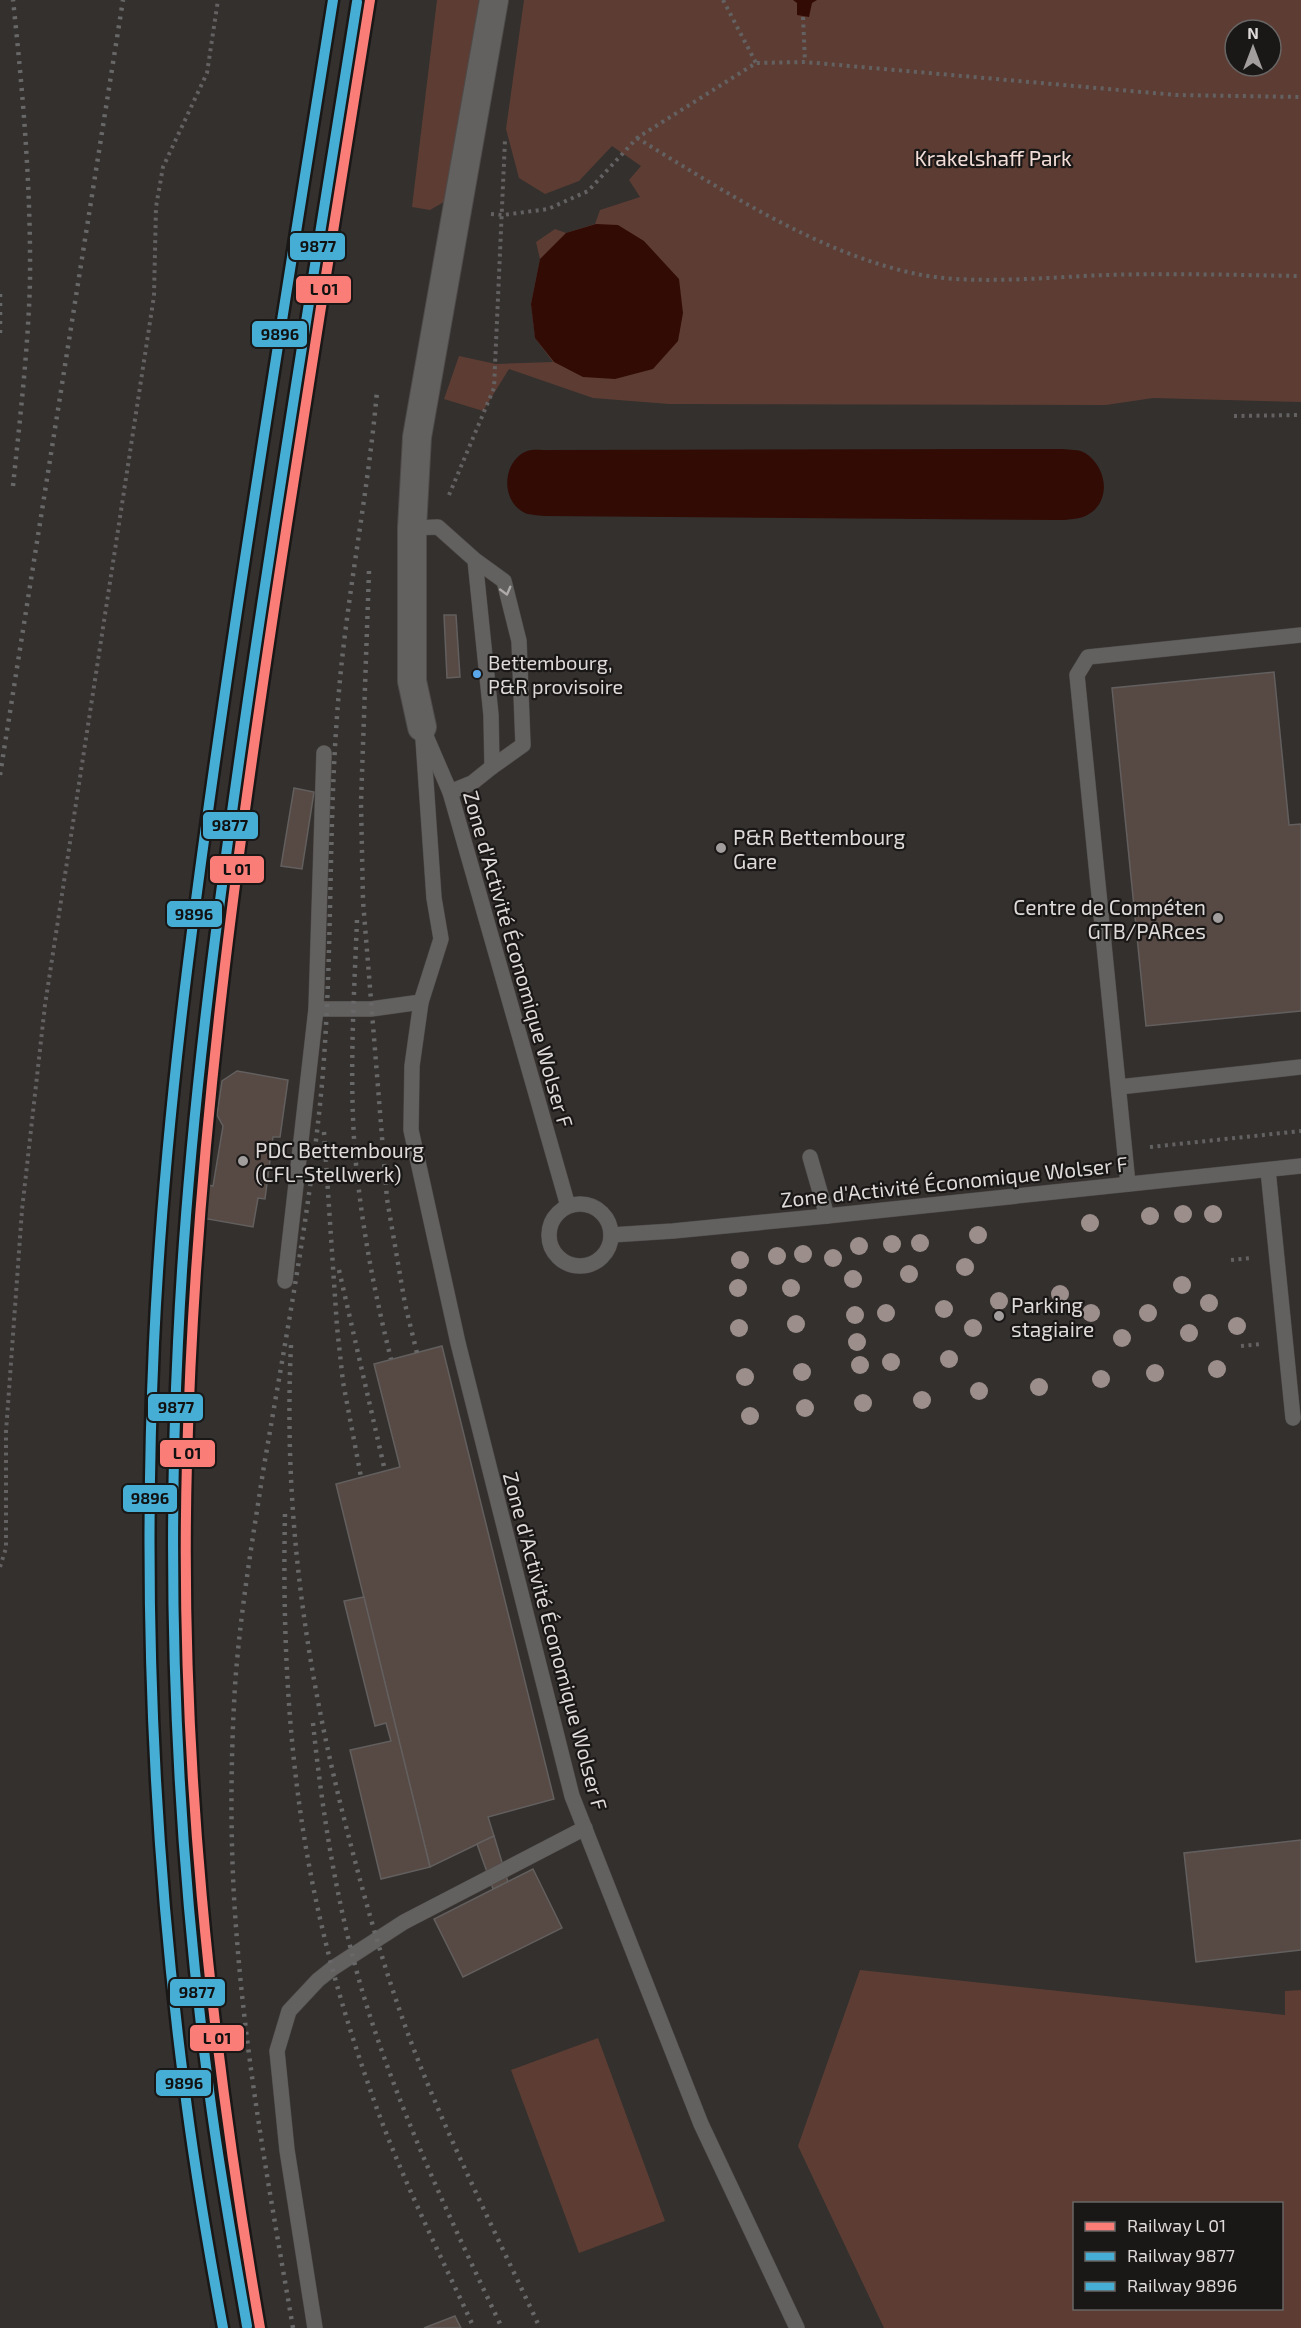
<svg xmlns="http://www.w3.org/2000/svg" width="1301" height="2328" viewBox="0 0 1301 2328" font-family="'Exo 2',sans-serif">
<rect width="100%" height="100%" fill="#33302e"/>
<g fill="#5d3d33" fill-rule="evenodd">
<path d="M437 0H479L449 199 430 210 412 207Z"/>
<path d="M524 0H1301V402L1153 398 1106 405 669 404 593 398 509 369 483 411 444 399 459 356 496 364 553 362 535 338 531 304 540 259 536 242 555 229 566 233 595 224 600 210 640 197 629 180 641 166 612 146 579 181 545 194 519 178 506 129ZM1235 30H1271V66H1235Z"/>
<path d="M860 1970 1285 2015V1991L1301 1990V2328H884L798 2146ZM1074 2204H1282V2308H1074Z"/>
<path d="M598 2038 665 2221 579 2253 511 2070Z"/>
</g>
<g fill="#320b04">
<path d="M793 0H817L812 3 809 17 797 15V3Z"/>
<path d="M596 224 618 225 644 241 679 279 683 313 678 341 653 369 615 379 583 377 554 362 535 338 531 304 540 259 566 233Z"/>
<path d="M1062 449C1069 450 1079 449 1085 453 1109 468 1112 506 1083 517 1077 519 1070 519 1064 520L544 516C538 515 530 515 525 513 500 501 502 461 527 451 532 449 541 450 547 450Z"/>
</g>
<g fill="#574a45" stroke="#625f5e" stroke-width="1.5">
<path d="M444 615H456L460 677 447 678Z"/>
<path d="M1274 672 1289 825 1301 824V1011L1146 1026 1112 688Z"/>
<path d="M294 788 314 792 302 869 281 866Z"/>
<path d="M237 1071 288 1080 280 1137H273L265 1199 258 1198 253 1227 202 1218 208 1185 213 1186 223 1126 217 1115 222 1081Z"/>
<path d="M442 1346 554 1799 488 1817 494 1836 430 1867 336 1484 400 1467 374 1364Z"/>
<path d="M364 1597 430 1867 381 1879 350 1750 391 1741 386 1723 375 1726 344 1601Z"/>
<path d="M494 1836 508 1882 493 1889 477 1844Z"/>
<path d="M1301 1840V1950L1196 1962 1184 1853Z"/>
<path d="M533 1869 562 1928 463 1977 434 1919Z"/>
<path d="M455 2316 461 2328H424Z"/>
</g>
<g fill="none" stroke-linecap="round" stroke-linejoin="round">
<g stroke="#4e4b4a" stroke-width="16">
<g id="lane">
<path d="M412 528 438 527 475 560 504 581 519 641 523 745 492 767 491 715 475 560"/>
<path d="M422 727 450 792 568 1206"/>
<path d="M450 792 472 783 492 767"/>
<path d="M421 1002 412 1066 411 1130 458 1343 572 1796 701 2124 797 2328"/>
<path d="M316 1009H371L421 1002 441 939 434 898 423 739"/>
<path d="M1119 1087 1301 1067"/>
<path d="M810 1157 827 1216"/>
<path d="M1268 1170 1293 1418"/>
<path d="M1128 1184 1077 675 1088 657 1301 635"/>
<circle cx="580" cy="1235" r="31"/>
<path d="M611 1235 673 1231 827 1216 1301 1166"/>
<path d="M285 1281 316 1009 324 753"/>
<path d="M315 2328 287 2150 277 2051 289 2011 318 1980 333 1968 404 1922 585 1828"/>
</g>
</g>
<g stroke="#4e4b4a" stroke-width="30">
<path id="street" d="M422 727 412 681V528L417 437 494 0"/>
</g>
<g stroke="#636161" stroke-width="4" stroke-dasharray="3 4.5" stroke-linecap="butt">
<path d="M723 0 756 63"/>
<path d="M803 17 805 62"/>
<path d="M637 138C721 189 814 251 912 273 969 286 1047 277 1106 275 1171 273 1236 275 1301 276"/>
<path d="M491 214 503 215 548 209 588 191 637 138 756 63 805 62 1176 95 1301 97"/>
<path d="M1234 416 1301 415"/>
<path d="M449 495 494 388 505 140"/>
<path d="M1150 1147 1301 1131"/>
<path d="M1231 1260 1252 1258"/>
<path d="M1241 1346 1261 1344"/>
<path d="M0 1567 6 1548V1432L22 1210 45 1005 154 296 156 207 163 167 207 73 218 0"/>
</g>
<use href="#lane" stroke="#636160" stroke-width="15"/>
<use href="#street" stroke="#636160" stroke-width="28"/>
<g stroke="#696868" stroke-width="4.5" stroke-dasharray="3 6" stroke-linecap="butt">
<path d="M0 294V335"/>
<path d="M13 486C20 419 28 350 30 282 31 188 23 93 13 0"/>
<path d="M369 571 361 803 363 901 387 1199 405 1304 417 1353"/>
<path d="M0 775 123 0"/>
<path d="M357 920C354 997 349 1075 355 1153 361 1222 374 1292 391 1359"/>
<path d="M324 1132 337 1327 343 1382 361 1477"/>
<path d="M339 1270 385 1471"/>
<path d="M291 1345C283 1513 306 1672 348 1834 369 1916 392 1997 424 2075 459 2161 501 2244 540 2328"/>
<path d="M285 1514C282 1653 290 1792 322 1927 335 1983 352 2038 371 2092 399 2173 438 2250 474 2328"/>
<path d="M313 1723C323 1820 339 1919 369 2013 404 2122 453 2225 502 2328"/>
<path d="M293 2328C271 2199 247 2070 237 1940 230 1856 230 1770 235 1686 240 1614 252 1543 263 1472 283 1353 306 1234 319 1114 334 977 327 839 338 703 346 598 368 496 377 391"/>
</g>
<g stroke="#1a1717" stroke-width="15">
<path id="rail-1" d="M260 2328C210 2041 179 1752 187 1461 195 1146 239 834 287 524 314 349 342 175 370 0"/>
</g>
<g stroke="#1a1717" stroke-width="15">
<path id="rail-2" d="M247 2326C233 2245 218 2164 208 2082 176 1837 166 1589 178 1342 188 1127 217 913 248 699 282 467 320 234 357 2"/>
</g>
<g stroke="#1a1717" stroke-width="15">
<path id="rail-3" d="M223 2328C208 2247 194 2166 184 2084 152 1838 143 1590 154 1343 164 1127 193 912 224 699 258 465 296 233 333 0"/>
</g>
<use href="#rail-1" stroke="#fa7d78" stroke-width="10"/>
<use href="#rail-2" stroke="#46aed5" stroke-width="10"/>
<use href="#rail-3" stroke="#46aed5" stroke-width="10"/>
</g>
<g fill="#9c8f8b">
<circle cx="1183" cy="1214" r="9"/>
<circle cx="1213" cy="1214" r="9"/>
<circle cx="1150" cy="1216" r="9"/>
<circle cx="1090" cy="1223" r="9"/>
<circle cx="978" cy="1235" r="9"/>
<circle cx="920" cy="1243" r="9"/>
<circle cx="892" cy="1244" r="9"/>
<circle cx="859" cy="1246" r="9"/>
<circle cx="803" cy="1254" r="9"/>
<circle cx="777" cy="1256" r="9"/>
<circle cx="833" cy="1258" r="9"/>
<circle cx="740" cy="1260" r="9"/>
<circle cx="965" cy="1267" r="9"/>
<circle cx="909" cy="1274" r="9"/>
<circle cx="853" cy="1279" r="9"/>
<circle cx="1182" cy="1285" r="9"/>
<circle cx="738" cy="1288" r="9"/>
<circle cx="791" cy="1288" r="9"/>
<circle cx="1060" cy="1294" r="9"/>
<circle cx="999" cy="1301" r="9"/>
<circle cx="1209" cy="1303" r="9"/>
<circle cx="944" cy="1309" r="9"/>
<circle cx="886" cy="1313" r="9"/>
<circle cx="1091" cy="1313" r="9"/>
<circle cx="1148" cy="1313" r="9"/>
<circle cx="855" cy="1315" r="9"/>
<circle cx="796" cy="1324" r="9"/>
<circle cx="1237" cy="1326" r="9"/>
<circle cx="739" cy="1328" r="9"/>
<circle cx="973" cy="1328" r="9"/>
<circle cx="1189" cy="1333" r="9"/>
<circle cx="1122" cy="1338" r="9"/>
<circle cx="857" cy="1342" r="9"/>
<circle cx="949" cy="1359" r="9"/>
<circle cx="891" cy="1362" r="9"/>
<circle cx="860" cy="1365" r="9"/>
<circle cx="1217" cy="1369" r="9"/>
<circle cx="802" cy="1372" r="9"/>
<circle cx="1155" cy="1373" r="9"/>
<circle cx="745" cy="1377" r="9"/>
<circle cx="1101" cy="1379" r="9"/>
<circle cx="1039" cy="1387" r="9"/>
<circle cx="979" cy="1391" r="9"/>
<circle cx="922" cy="1400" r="9"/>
<circle cx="863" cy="1403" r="9"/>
<circle cx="805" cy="1408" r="9"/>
<circle cx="750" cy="1416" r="9"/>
</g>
<defs><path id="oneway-chevron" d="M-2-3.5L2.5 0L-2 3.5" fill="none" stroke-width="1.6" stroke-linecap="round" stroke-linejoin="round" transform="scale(1.5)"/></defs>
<use stroke="#adaaa9" href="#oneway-chevron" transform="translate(506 591) rotate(75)"/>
<circle fill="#5aa8eb" stroke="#1a1717" stroke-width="2" cx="477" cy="674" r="5"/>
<g fill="#a29e9d" stroke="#1a1717" stroke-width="2">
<circle cx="721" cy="848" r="6"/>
<circle cx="1218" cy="918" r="6"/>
<circle cx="243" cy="1161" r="6"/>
<circle cx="999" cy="1316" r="6"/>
</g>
<g text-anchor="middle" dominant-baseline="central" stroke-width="4.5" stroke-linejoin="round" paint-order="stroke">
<g font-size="20" fill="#dedad9" stroke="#1a1717" text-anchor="start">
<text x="488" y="662">Bettembourg,<tspan x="488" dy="24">P&amp;R provisoire</tspan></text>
</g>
<g font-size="21" fill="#f2ddd7" stroke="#1a1717">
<text x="993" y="157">Krakelshaff Park</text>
</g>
<g font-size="21" fill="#dedad9" stroke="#1a1717" text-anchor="start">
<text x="733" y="836">P&amp;R Bettembourg<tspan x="733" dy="24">Gare</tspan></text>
<text x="1206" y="906" text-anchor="end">Centre de Compéten<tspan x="1206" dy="24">GTB/PARces</tspan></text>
<text x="255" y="1149">PDC Bettembourg<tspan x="255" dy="24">(CFL-Stellwerk)</tspan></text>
<text x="1011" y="1304">Parking<tspan x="1011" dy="24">stagiaire</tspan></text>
</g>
<g font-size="21" fill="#dedad9" stroke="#1a1717">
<text transform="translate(519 959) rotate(74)">Zone d'Activité Économique Wolser F</text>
<text transform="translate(954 1181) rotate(-6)">Zone d'Activité Économique Wolser F</text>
<text transform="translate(556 1641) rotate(75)">Zone d'Activité Économique Wolser F</text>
</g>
</g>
<g stroke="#1a1717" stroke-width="2">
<rect x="289" y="232" width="57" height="29" rx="6" fill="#46aed5"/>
<rect x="295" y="275" width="57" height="29" rx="6" fill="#fa7d78"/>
<rect x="251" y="320" width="57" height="28" rx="6" fill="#46aed5"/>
<rect x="202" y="811" width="57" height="29" rx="6" fill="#46aed5"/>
<rect x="209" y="855" width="56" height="29" rx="6" fill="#fa7d78"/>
<rect x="166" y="900" width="57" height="28" rx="6" fill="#46aed5"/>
<rect x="147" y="1393" width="57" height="29" rx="6" fill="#46aed5"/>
<rect x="159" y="1439" width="57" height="29" rx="6" fill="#fa7d78"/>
<rect x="122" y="1484" width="56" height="29" rx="6" fill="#46aed5"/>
<rect x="169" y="1978" width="57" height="29" rx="6" fill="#46aed5"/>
<rect x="189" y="2024" width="56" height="28" rx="6" fill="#fa7d78"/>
<rect x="155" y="2069" width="57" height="28" rx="6" fill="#46aed5"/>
</g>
<g font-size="16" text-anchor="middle" font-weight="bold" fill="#111">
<text x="318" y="252">9877</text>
<text x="324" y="295">L 01</text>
<text x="280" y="340">9896</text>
<text x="230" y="831">9877</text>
<text x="237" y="875">L 01</text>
<text x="194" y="920">9896</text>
<text x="176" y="1413">9877</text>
<text x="187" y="1459">L 01</text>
<text x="150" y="1504">9896</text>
<text x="197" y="1998">9877</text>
<text x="217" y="2044">L 01</text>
<text x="184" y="2089">9896</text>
</g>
<rect x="1073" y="2202" width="210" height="108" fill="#1a1717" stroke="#686565" stroke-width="1.5"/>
<rect x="1085" y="2222" width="30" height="9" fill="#fa7d78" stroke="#686565" stroke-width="1.5"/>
<text x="1127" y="2232" font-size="18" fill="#dedad9">Railway L 01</text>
<rect x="1085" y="2252" width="30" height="9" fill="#46aed5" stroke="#686565" stroke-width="1.5"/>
<text x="1127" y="2262" font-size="18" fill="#dedad9">Railway 9877</text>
<rect x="1085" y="2282" width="30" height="9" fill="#46aed5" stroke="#686565" stroke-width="1.5"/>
<text x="1127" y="2292" font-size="18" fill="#dedad9">Railway 9896</text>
<g transform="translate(1253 48)"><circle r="28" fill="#1a1717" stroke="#686565" stroke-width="1.5"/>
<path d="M0-4.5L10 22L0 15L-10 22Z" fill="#a29e9d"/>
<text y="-9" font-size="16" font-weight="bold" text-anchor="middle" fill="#dedad9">N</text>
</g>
</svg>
